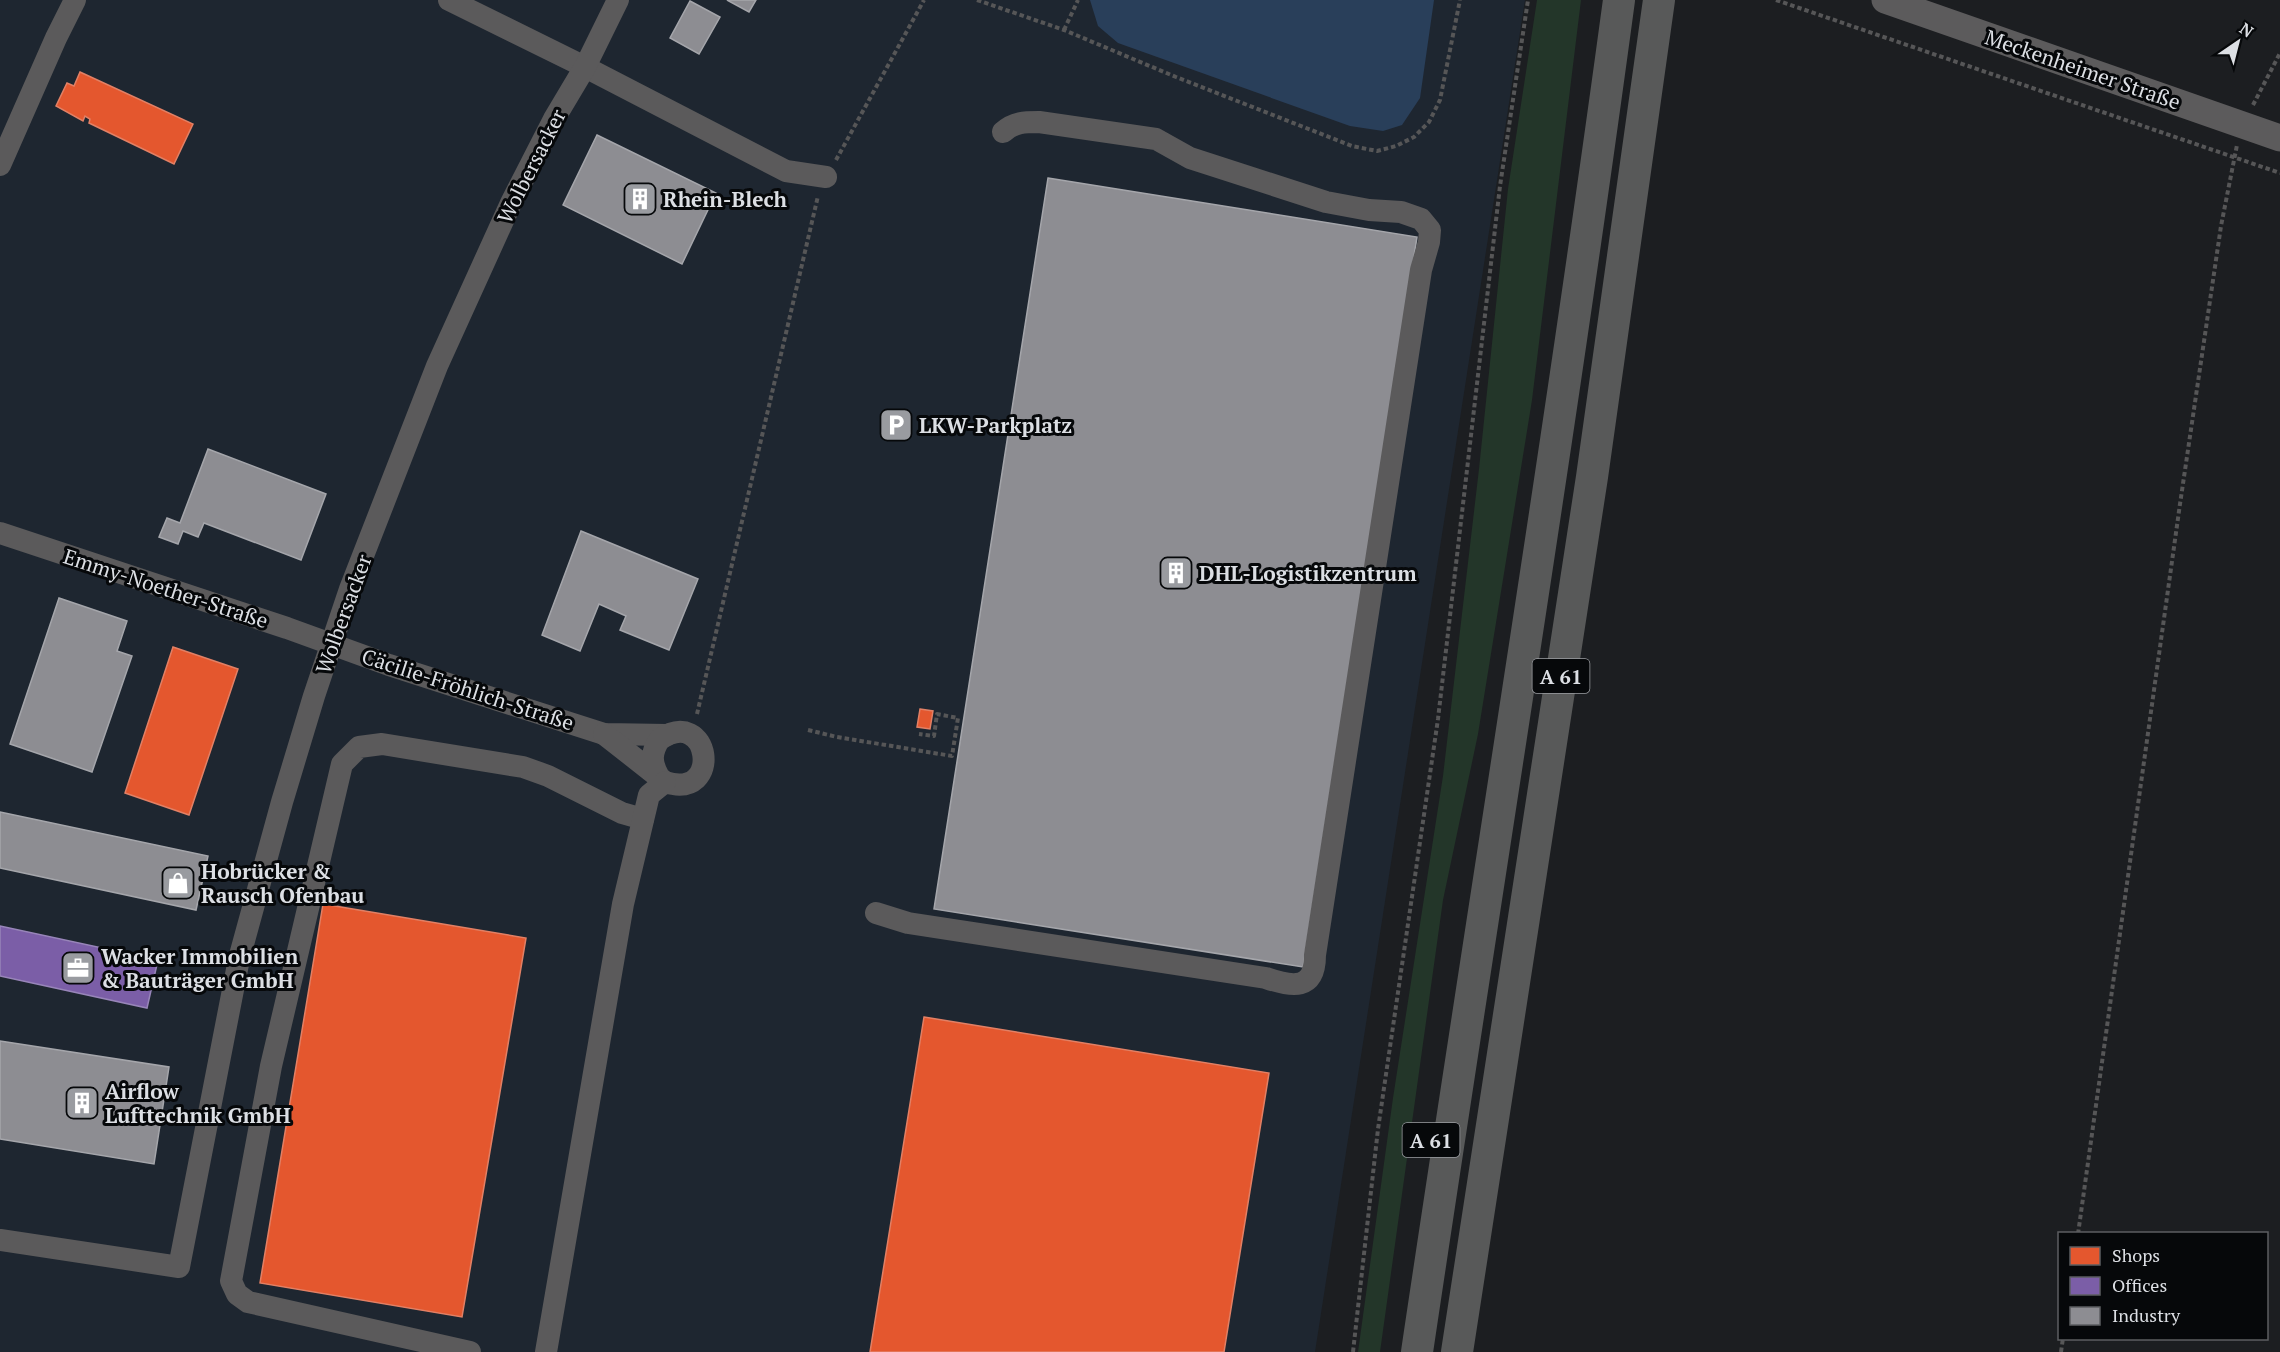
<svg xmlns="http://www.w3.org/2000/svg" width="2280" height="1352" viewBox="0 0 2280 1352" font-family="'PT Serif',serif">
<rect width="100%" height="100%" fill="#1c1e21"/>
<path fill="#1e2630" d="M0 0H1525L1315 1352H0Z"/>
<path fill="#233629" d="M1537 0H1581L1532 400 1478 734 1443 900 1380 1352H1358L1393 1098 1443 776 1479 469 1508 189Z"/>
<path fill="#293f5a" d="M1090 0H1434L1420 98 1402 125 1383 131 1350 126 1118 43 1098 26Z"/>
<g fill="#e4572e" stroke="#e28065" stroke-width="1.5">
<path d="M80 72 193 124 174 164 89 123 90 119 85 116 83 121 56 106 67 83 74 86Z"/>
<path d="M173 647 238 669 189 815 125 793Z"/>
<path d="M920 709 933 711 930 729 917 727Z"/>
<path d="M323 904 526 938 462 1317 260 1283Z"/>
<path d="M924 1017 1269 1073 1224 1352H870Z"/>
</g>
<path fill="#7b5ea7" stroke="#9885b9" stroke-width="1.5" d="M0 926 158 960 147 1008 0 976Z"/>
<g fill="#8d8d92" stroke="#a5a6ab" stroke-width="1.5">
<path d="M727 0H756L749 12Z"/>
<path d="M690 1 720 17 699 54 670 38Z"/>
<path d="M597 135 716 193 682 264 563 205Z"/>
<path d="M1048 178 1417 237 1303 967 934 909Z"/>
<path d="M208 449 326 494 301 560 204 523 198 537 183 531 178 544 159 537 167 518 180 523Z"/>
<path d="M581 531 698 579 669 650 620 630 626 616 599 604 580 651 542 635Z"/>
<path d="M59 598 127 621 117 651 132 656 92 772 10 744Z"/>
<path d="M0 812 208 856 196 910 0 868Z"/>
<path d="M0 1041 169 1067 154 1164 0 1139Z"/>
</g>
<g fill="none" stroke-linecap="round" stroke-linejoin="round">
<g stroke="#565657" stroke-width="4" stroke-dasharray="4.5 3" stroke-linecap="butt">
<path d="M977 0 1064 30 1176 77 1352 146 1377 151 1396 146 1414 137 1429 122 1440 100 1460 0"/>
<path d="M1776 0 2280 173"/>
<path d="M1064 30 1078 0"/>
<path d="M2253 105 2280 53"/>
<path d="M836 160 924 0"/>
<path d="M697 714 818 196"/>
<path d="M808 730 837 737 952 756 958 718 937 714 934 736 919 734"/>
<path d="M2078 1234 2180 504 2221 226 2237 145"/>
<path d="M1353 1352 1378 1129 1438 719 1500 186 1528 0"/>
<path d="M2061 1352 2063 1338"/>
</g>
<g stroke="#5b5a5b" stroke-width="22">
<path d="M449 0 585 67 786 171 826 177"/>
<path d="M0 165 56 38 75 0"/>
<path d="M0 533 287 628 389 665 604 734 667 735"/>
<path d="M604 734 665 782C724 801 710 704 659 740 651 753 651 762 658 775"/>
<path d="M876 913 908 923 1266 978C1292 987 1315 991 1315 955L1421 270 1429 242 1430 230 1421 219 1401 212 1369 210 1326 202 1190 158 1156 139 1039 122C1025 122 1014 122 1003 132"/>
<path d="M0 1240 179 1267 239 959 282 802 314 696 350 589 437 366 511 203 554 119 585 67 618 0"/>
<path d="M470 1352 248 1302 237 1294 231 1281 271 1066 342 764 359 747 382 744 523 767 548 776 622 813 643 819"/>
<path d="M546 1352 623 904 649 795 665 782"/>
</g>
<path stroke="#5c5b5c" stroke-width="27" d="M1885 0 2280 138"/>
<g stroke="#585959" stroke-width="32">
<path d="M1417 1352C1484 901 1558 452 1619 0"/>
<path d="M1457 1352 1592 477 1659 0"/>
</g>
</g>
<defs>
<g id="building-square" transform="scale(1.725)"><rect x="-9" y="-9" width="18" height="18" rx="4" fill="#999ba0" stroke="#06080a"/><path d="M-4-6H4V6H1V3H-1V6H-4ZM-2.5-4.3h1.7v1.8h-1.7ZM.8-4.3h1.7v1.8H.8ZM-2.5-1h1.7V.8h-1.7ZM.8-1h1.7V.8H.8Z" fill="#fff"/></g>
<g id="parking-square" transform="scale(1.725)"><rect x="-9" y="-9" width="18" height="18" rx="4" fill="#999ba0" stroke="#06080a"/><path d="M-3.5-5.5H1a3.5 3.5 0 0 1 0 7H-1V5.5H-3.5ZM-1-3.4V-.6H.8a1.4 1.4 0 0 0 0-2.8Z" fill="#fff"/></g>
<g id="shop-square" transform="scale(1.725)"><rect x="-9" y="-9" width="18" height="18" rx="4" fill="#999ba0" stroke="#06080a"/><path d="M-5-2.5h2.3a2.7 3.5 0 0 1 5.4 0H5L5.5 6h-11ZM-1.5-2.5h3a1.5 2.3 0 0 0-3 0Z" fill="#fff"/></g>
<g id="office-square" transform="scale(1.725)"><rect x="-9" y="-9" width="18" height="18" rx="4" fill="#999ba0" stroke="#06080a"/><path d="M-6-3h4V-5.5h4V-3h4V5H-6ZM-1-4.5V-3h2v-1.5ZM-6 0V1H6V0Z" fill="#fff"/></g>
</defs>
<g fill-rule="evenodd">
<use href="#building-square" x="640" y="199"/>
<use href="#parking-square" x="896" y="425"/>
<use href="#building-square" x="1176" y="573"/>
<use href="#shop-square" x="178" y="883"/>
<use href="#office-square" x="78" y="968"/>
<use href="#building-square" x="82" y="1103"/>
</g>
<g text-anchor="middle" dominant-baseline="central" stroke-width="6" stroke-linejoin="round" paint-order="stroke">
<g fill="#06080a" stroke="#9c9ea3" stroke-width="1.5">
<rect x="1532.5" y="659" width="57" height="34" rx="4.5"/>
<rect x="1402.5" y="1123" width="57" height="34" rx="4.5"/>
</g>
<g font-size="20" font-weight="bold" fill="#dcdfe4">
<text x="1561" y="676">A 61</text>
<text x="1431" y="1140">A 61</text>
</g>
<g font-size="21" fill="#dcdfe4" stroke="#06080a">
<text transform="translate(2083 69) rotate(19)">Meckenheimer Straße</text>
<text transform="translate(531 166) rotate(-63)">Wolbersacker</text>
<text transform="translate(166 588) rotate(18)">Emmy-Noether-Straße</text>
<text transform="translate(343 614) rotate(-70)">Wolbersacker</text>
<text transform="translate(468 689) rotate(18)">Cäcilie-Fröhlich-Straße</text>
</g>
<g font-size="21" font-weight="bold" fill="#dcdfe4" stroke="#06080a" text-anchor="start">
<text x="663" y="199">Rhein-Blech</text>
<text x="919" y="425">LKW-Parkplatz</text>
<text x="1199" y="573">DHL-Logistikzentrum</text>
<text x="201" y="871">Hobrücker &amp;<tspan x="201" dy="24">Rausch Ofenbau</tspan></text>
<text x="101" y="956">Wacker Immobilien<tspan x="101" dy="24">&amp; Bauträger GmbH</tspan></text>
<text x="105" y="1091">Airflow<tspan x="105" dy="24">Lufttechnik GmbH</tspan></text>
</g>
</g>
<rect x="2058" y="1232" width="210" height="108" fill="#06080a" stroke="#5c5e61" stroke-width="1.5"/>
<rect x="2070" y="1247" width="30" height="18" fill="#e4572e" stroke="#5c5e61" stroke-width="1.5"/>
<text x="2112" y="1262" font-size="18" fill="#dcdfe4">Shops</text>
<rect x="2070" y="1277" width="30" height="18" fill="#7b5ea7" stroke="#5c5e61" stroke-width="1.5"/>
<text x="2112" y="1292" font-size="18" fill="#dcdfe4">Offices</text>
<rect x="2070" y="1307" width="30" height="18" fill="#8d8d92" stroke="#5c5e61" stroke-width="1.5"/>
<text x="2112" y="1322" font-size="18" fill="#dcdfe4">Industry</text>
<g transform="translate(2238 42) rotate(35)" stroke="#06080a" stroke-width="4.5" paint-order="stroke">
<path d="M0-4.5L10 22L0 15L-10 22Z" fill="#dcdfe4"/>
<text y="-9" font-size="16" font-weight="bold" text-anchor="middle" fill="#dcdfe4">N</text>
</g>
</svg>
